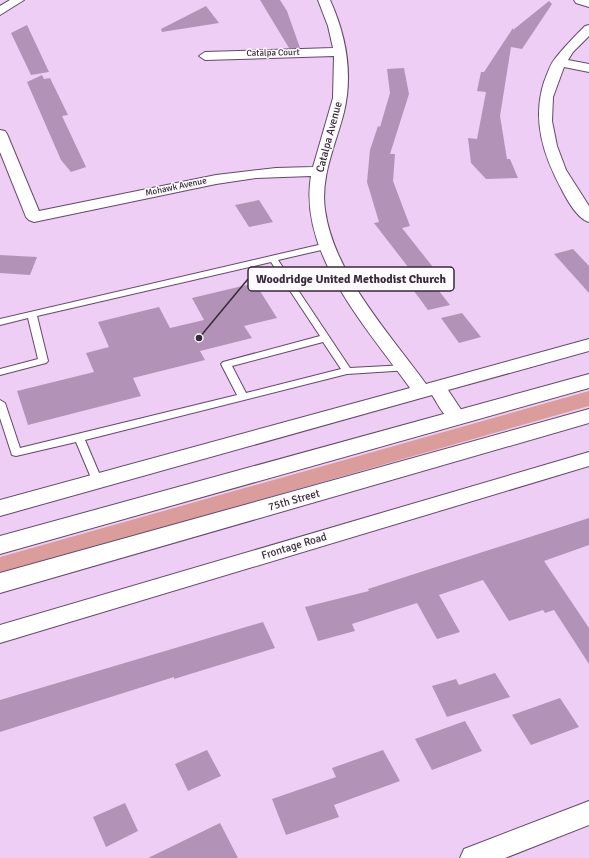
<svg xmlns="http://www.w3.org/2000/svg" width="589" height="858" viewBox="0 0 589 858" font-family="Signika,sans-serif">
<rect width="100%" height="100%" fill="#eecef4"/>
<path fill="#da9d9b" d="M589 391V406L0 574V557Z"/>
<g fill="#b293b7">
<path d="M260 0H280L287 11 300 48H289Z"/>
<path d="M549 1 552 4 522 49 511 47 500 116 507 159H510L518 178 486 179 471 163 468 138 477 139 486 92 477 91 481 72H484L513 28V30Z"/>
<path d="M206 6 219 23 162 32 161 29Z"/>
<path d="M27 25 49 72 31 75 11 33Z"/>
<path d="M404 68 409 94 390 154H395L393 181 410 226 402 228 436 271 415 276 374 223 379 222 367 182 370 150 378 126 380 127 390 93 387 69Z"/>
<path d="M42 75 44 79 50 78 68 115 62 116 86 167 71 172 61 160 27 82Z"/>
<path d="M259 200 273 222 249 227 235 205Z"/>
<path d="M573 249 589 266V293L554 254Z"/>
<path d="M0 255 37 257 30 275 0 273Z"/>
<path d="M432 282 450 305 428 310 411 287Z"/>
<path d="M255 283 277 318 244 326 252 338 200 351 205 360 133 378 141 396 28 425 17 391 94 372 86 353 109 347 98 322 159 307 170 328 204 320 192 298Z"/>
<path d="M462 313 481 337 459 343 441 318Z"/>
<path d="M589 518V545L544 561 589 628V664L554 610 545 613 543 610 509 621 483 580 439 595 460 632 437 639 417 603 352 624 355 631 318 641 305 607 369 591 368 589 436 567Z"/>
<path d="M263 622 275 648 174 679V677L0 732V700Z"/>
<path d="M495 673 510 697 447 717 432 686 456 679 459 685Z"/>
<path d="M560 698 579 727 531 745 512 715Z"/>
<path d="M465 721 482 751 432 770 415 739Z"/>
<path d="M207 750 221 776 188 791 175 764Z"/>
<path d="M383 750 400 781 334 805 339 817 286 835 272 799 336 777 332 768Z"/>
<path d="M125 803 138 831 106 847 93 817Z"/>
<path d="M220 823 238 858H148Z"/>
</g>
<g fill="none" stroke-linecap="round" stroke-linejoin="round">
<g stroke="#634868" stroke-width="2">
<path id="service" d="M327 243 331 246 330 248 278 260 350 368 406 365 409 366 411 368 409 370 347 374 85 440 102 480 101 483H93L92 480 76 442 16 456 12 455 0 418V400L5 403 20 448 237 395 221 364 223 362 320 336 271 262 37 316 48 361 46 363 0 375V369L38 359 28 318 0 325V319ZM323 342 341 369 246 393 232 366Z"/>
</g>
<g stroke="#634868" stroke-width="2">
<g id="minor">
<path d="M10 0H24L0 15V6Z"/>
<path d="M318 0H330C346 35 353 74 344 112 336 144 320 176 325 210 334 274 389 333 426 384L589 339V351L448 390 466 417 464 422C447 426 440 407 432 395L0 516V500L410 388C368 329 298 254 311 176L256 178 216 184 34 222 29 220 26 217 0 152V130L5 131 7 134 39 211 216 175 276 168 313 167 333 98 334 56 205 60 199 56 205 52 333 48 328 26Z"/>
<path d="M574 0H589V7L576 3Z"/>
<path d="M589 25V36L573 52 568 60 589 64V72L564 67 553 97 552 121 557 146 566 170 589 206V222C578 219 567 200 562 190 543 155 532 120 544 82 547 75 550 65 554 60 563 48 574 37 585 26Z"/>
<path d="M589 452V466L0 643V625Z"/>
<path d="M589 801V825L505 858H460L464 849Z"/>
</g>
</g>
<g stroke="#634868" stroke-width="2">
<g id="secondary">
<path d="M589 374V388L0 554V536Z"/>
<path d="M589 409V423L0 593V573Z"/>
</g>
</g>
<use href="#service" fill="#fff" fill-rule="evenodd"/>
<use href="#minor" fill="#fff" fill-rule="evenodd"/>
<use href="#secondary" fill="#fff" fill-rule="evenodd"/>
</g>
<g text-anchor="middle" dominant-baseline="central" stroke-width="3" stroke-linejoin="round" paint-order="stroke">
<g font-size="9" fill="#372a39" stroke="#fdfafe">
<text transform="translate(273 53) rotate(-1)">Catalpa Court</text>
<text transform="translate(176 187) rotate(-12)">Mohawk Avenue</text>
</g>
<g font-size="11" fill="#372a39" stroke="#fdfafe">
<text transform="translate(329 137) rotate(-75)">Catalpa Avenue</text>
<text transform="translate(294 500) rotate(-16)">75th Street</text>
<text transform="translate(294 546) rotate(-17)">Frontage Road</text>
</g>
</g>
<path fill="none" stroke="#372a39" stroke-width="1.5" d="M199 338L248 279"/>
<circle fill="#372a39" stroke="#fdfafe" stroke-width="1.5" cx="199" cy="338" r="4"/>
<rect fill="#fdfafe" stroke="#372a39" stroke-width="1.5" x="248" y="267" width="206" height="24" rx="4"/>
<g font-size="12" text-anchor="middle" font-weight="bold" fill="#372a39">
<text x="351" y="283">Woodridge United Methodist Church</text>
</g>
</svg>
